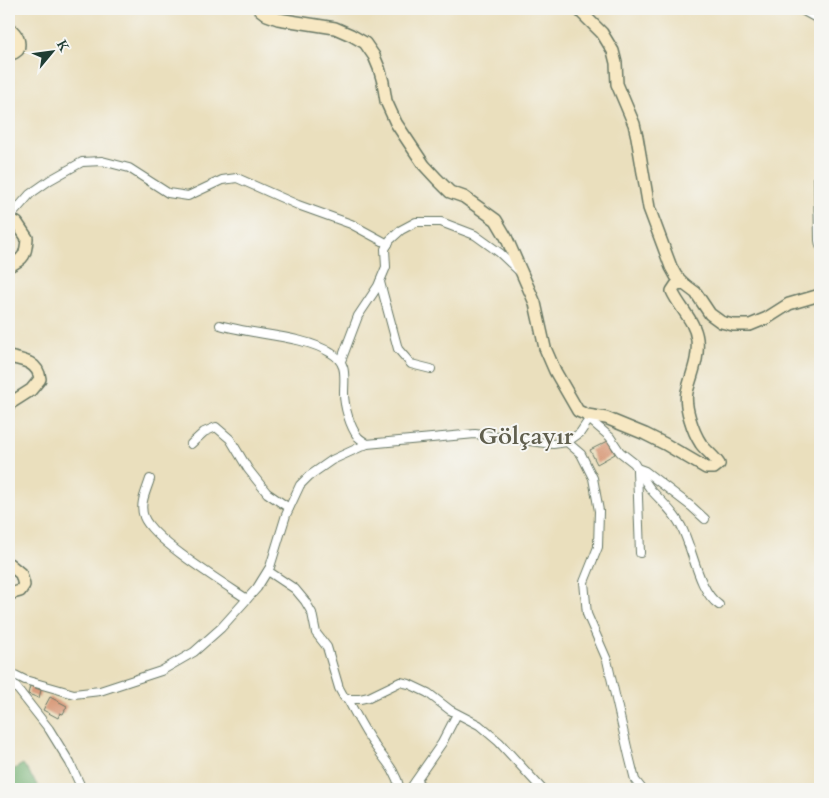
<svg xmlns="http://www.w3.org/2000/svg" width="829" height="798" viewBox="0 0 829 798" font-family="Cardo,serif">
<rect width="100%" height="100%" fill="#f6f6f2"/>
<filter id="ink" filterUnits="userSpaceOnUse"><feTurbulence type="fractalNoise" baseFrequency=".02" numOctaves="2"/><feDisplacementMap in="SourceGraphic" scale="10" xChannelSelector="R" yChannelSelector="G"/><feConvolveMatrix kernelMatrix="1 2 1 2 8 2 1 2 1" color-interpolation-filters="sRGB"/></filter>
<filter id="wash" filterUnits="userSpaceOnUse"><feTurbulence type="fractalNoise" baseFrequency=".0096" numOctaves="4" result="noise"/><feDisplacementMap in="SourceGraphic" scale="20" xChannelSelector="R" yChannelSelector="G"/><feGaussianBlur stdDeviation="1.12" result="paint"/><feColorMatrix in="noise" values="0 0 0 0 0 0 0 0 0 0 0 0 0 0 0 0 0 1.4 0 .05"/><feComposite in="paint" operator="in"/></filter>
<g filter="url(#wash)">
<rect width="100%" height="100%" fill="#eadfbd"/>
<path fill="#73b072" stroke="#497653" d="M23 764 40 789H9V772Z"/>
<g id="blocks">
<g fill="#d99d7e">
<path d="M608 441 615 454 597 464 590 450Z"/>
<path d="M30 686 41 690 39 698 28 694Z"/>
<path d="M50 697 67 706 63 714 60 713 58 718 43 710Z"/>
</g>
</g>
</g>
<g filter="url(#ink)">
<use href="#blocks" fill-opacity="0" stroke="#667664" stroke-width="1"/>
<g fill="none" stroke-linecap="round" stroke-linejoin="round">
<g stroke="#667664" stroke-width="10">
<g id="street">
<path d="M800 9 820 20"/>
<path d="M820 166 818 177 819 240 820 246"/>
<path d="M9 218 30 194 50 180 82 162 102 161 129 168 168 193 188 196 222 180 237 178 298 205 351 224 388 244"/>
<path d="M380 282 398 349 411 364 431 369"/>
<path d="M220 325C253 335 303 335 331 353 348 363 344 377 344 393 344 406 350 427 358 437 361 440 365 442 367 444"/>
<path d="M341 361 358 316 378 286 386 267 385 249 390 240 401 230 416 222H441L475 235 500 253 519 271"/>
<path d="M589 419 610 437 620 452 634 463 637 468 645 471 692 507 705 519"/>
<path d="M567 442 581 454 593 478 599 511 598 547 584 582 587 614 607 660 629 756 635 780 642 789"/>
<path d="M191 444 204 432 216 427 230 439 248 469 267 493 289 508"/>
<path d="M637 468C642 475 646 484 652 491 662 502 674 512 681 526 693 548 698 591 719 605"/>
<path d="M637 470 640 553"/>
<path d="M150 479C146 492 139 504 144 517 153 540 223 583 247 599"/>
<path d="M268 571 295 589 305 601 312 613 316 633 327 647 339 688 344 697 349 699H360L369 697 400 682 409 684 428 693 450 710 479 725 499 742 542 789"/>
<path d="M9 672 25 680 74 694 100 691 161 671 194 652 221 628 257 588 270 567 286 515 300 485 309 476 332 460 367 444 475 434 553 444 567 442 580 433 592 415"/>
<path d="M9 678 49 729 70 763 82 789"/>
<path d="M347 698C356 714 364 731 375 746 386 762 395 769 400 789"/>
<path d="M416 781 425 789"/>
<path d="M410 789 442 743 457 714"/>
</g>
</g>
<g stroke="#667664" stroke-width="14">
<g id="secondary">
<path d="M259 9 267 15 278 19 335 28 351 35 365 43 374 56 379 68 383 82 386 101 396 123 424 165 437 179 450 192 464 197 496 220 506 237 535 303 545 348 555 371 578 411 587 415 606 418 645 434 665 444 706 468H714L719 464C714 456 706 451 701 444 693 432 684 406 687 392 692 372 699 360 697 339 695 321 679 307 672 291L676 285 684 284 696 293 710 314 721 322 733 325H750L767 318 789 304 820 295"/>
<path d="M578 9 602 33 613 51 616 63 617 84 634 124 637 137 649 208 671 267 676 276 684 284"/>
<path d="M9 28C17 34 21 40 18 50L14 53H9"/>
<path d="M9 219 17 223 27 238C26 255 24 259 9 266"/>
<path d="M9 357C23 360 38 362 40 379L31 390 9 404"/>
<path d="M9 564 21 574 24 585 20 591 9 594"/>
</g>
</g>
<use href="#street" stroke="#fff" stroke-width="8"/>
<use href="#secondary" stroke="#f7e8c3" stroke-width="11"/>
</g>
</g>
<g text-anchor="middle" dominant-baseline="central" stroke-width="4" stroke-linejoin="round" paint-order="stroke">
<g font-size="24" font-weight="bold" fill="#605f4e" stroke="#f6f6f2">
<text x="526" y="436">Gölçayır</text>
</g>
</g>
<rect width="829" height="798" fill="none" stroke="#f6f6f2" stroke-width="30"/>
<g transform="translate(52 52) rotate(61)" stroke="#f6f6f2" stroke-width="4" paint-order="stroke">
<path d="M0-4L9 19L0 12L-9 19Z" fill="#1f3d34"/>
<text y="-8" font-size="14" font-weight="bold" text-anchor="middle" fill="#1f3d34">K</text>
</g>
</svg>
